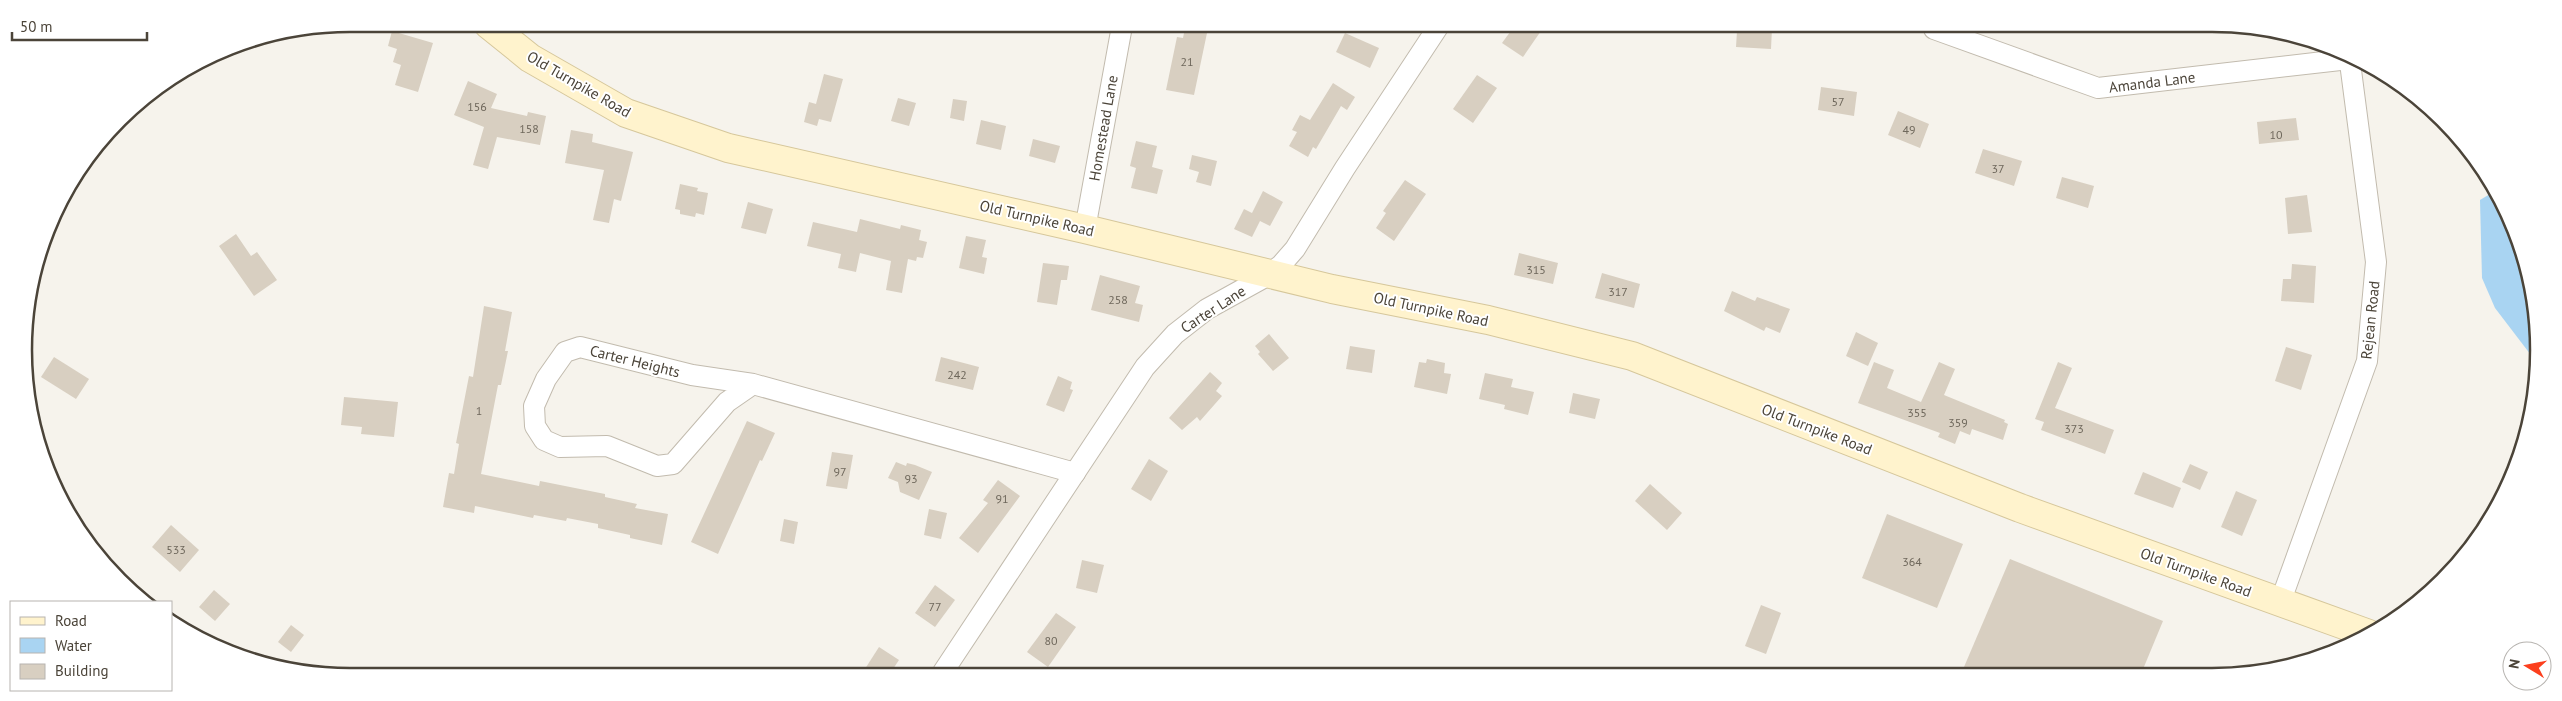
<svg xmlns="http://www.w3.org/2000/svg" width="2562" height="701" viewBox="0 0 2562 701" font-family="'PT Sans',sans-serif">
<rect width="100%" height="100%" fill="#f6f3ec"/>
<path fill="#a9d4f2" d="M2495 191C2523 243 2543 304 2537 363L2495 308 2482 278 2480 200Z"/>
<g fill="#d8cfc1">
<path d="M1185 28 1207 33 1194 95 1166 90 1177 37 1183 38Z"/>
<path d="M1513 28H1543L1523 57 1502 43Z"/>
<path d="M1748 28H1772L1771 49 1736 47 1737 31H1748Z"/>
<path d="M392 31 433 43 418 92 395 85 401 65 393 62 397 49 388 46Z"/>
<path d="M1345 33 1379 48 1370 68 1336 52Z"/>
<path d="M824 74 843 79 831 122 819 119 817 126 804 122 809 102 816 104Z"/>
<path d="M1477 75 1497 88 1473 123 1453 109Z"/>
<path d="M468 81 497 94 491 108 527 116 528 112 546 116 540 145 497 137 488 169 473 165 484 127 454 115Z"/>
<path d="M1333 83 1355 97 1347 110 1341 106 1316 149 1313 147 1308 157 1289 146 1297 132 1292 130 1300 115 1310 120Z"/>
<path d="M1821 87 1857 92 1854 116 1818 110Z"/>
<path d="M898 98 916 103 909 126 891 121Z"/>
<path d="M953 99 967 101 964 121 950 118Z"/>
<path d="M1898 111 1929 124 1920 148 1888 135Z"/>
<path d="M2296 118 2299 140 2259 144 2257 122Z"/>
<path d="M981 120 1006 126 1001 150 976 144Z"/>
<path d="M571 130 593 134 592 142 633 152 621 201 614 199 609 223 593 220 604 170 565 163Z"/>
<path d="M1033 139 1060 146 1055 163 1029 156Z"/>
<path d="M1136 141 1157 146 1152 167 1163 170 1157 194 1131 188 1136 168 1130 166Z"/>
<path d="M1983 149 2022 161 2014 186 1975 173Z"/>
<path d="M1192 155 1217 161 1211 186 1196 182 1199 172 1189 169Z"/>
<path d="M2062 177 2094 186 2088 208 2056 198Z"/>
<path d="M1405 180 1426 194 1394 241 1376 228 1386 213 1383 211Z"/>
<path d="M680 184 698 188 697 191 708 193 704 215 696 213 695 217 680 214V210L675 209Z"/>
<path d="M1263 191 1283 202 1270 226 1260 221 1252 237 1234 229 1244 209 1252 213Z"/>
<path d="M2307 195 2312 232 2288 234 2285 198Z"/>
<path d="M748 202 773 209 766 234 741 228Z"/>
<path d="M860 219 900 229 901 225 921 230 919 240 927 242 923 258 917 257 916 261 908 259 902 293 886 290 891 261 860 253 856 272 838 268 841 254 807 246 813 222 857 232Z"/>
<path d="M236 234 251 256 257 252 277 280 254 296 219 246Z"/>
<path d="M966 236 986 240 982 257 987 258 984 274 959 268Z"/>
<path d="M1519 253 1558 263 1553 284 1514 275Z"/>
<path d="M1043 263 1069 266 1067 280H1061L1057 305 1037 302Z"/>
<path d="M2292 264 2316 266 2314 303 2281 301 2283 279H2291Z"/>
<path d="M1602 273 1640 284 1634 308 1595 298Z"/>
<path d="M1100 275 1140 286 1135 303 1143 305 1139 322 1091 310Z"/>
<path d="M1732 291 1755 301 1757 297 1790 309 1780 333 1766 327 1764 331 1724 311Z"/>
<path d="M484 306 512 312 505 351H508L501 385H498L481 474 539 486 540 481 605 494V497L637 504 635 508 668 514 662 545 630 538V535L598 528V524L567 518 566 521 534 515 533 518 475 506 474 513 443 507 449 473 454 474 459 444 456 443 469 376 473 377Z"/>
<path d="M1856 332 1878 343 1868 366 1846 356Z"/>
<path d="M1269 334 1289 358 1273 371 1258 354 1260 352 1255 346Z"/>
<path d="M1350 346 1375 350 1372 373 1346 369Z"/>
<path d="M2286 347 2312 355 2301 390 2275 381Z"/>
<path d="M54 357 89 379 76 399 41 377Z"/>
<path d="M941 357 979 367 973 390 935 381Z"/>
<path d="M1427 359 1445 363 1444 373 1451 374 1447 394 1414 387 1419 362 1426 363Z"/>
<path d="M1874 362 1894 370 1887 388 1921 402 1939 362 1955 369 1944 395 2005 420 2004 422 2008 424 2003 440 1972 429 1970 435 1960 431 1955 444 1938 437 1940 433 1858 403Z"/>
<path d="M2058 362 2072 368 2055 408 2114 430 2105 454 2041 430 2044 422 2035 419Z"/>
<path d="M1210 372 1222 383 1216 391 1222 396 1200 421 1197 417 1182 430 1169 418Z"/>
<path d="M1485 373 1513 379 1511 387 1534 392 1528 415 1504 409 1505 405 1479 399Z"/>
<path d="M1058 376 1072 382 1070 389 1073 390 1064 412 1046 405Z"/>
<path d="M1573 393 1600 399 1595 419 1569 413Z"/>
<path d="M344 397 398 402 394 437 361 434 362 427 341 425Z"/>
<path d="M747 421 775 433 762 461 760 460 718 554 691 542Z"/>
<path d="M832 452 853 455 847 489 826 486Z"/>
<path d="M1149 459 1168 471 1151 501 1131 489Z"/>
<path d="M896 462 906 466 907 463 915 465 932 472 919 500 900 492 898 482 888 478Z"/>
<path d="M2190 464 2208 472 2200 490 2182 482Z"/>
<path d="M2143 472 2181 488 2173 508 2134 494Z"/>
<path d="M998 480 1020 496 978 553 959 538 988 503 983 500Z"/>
<path d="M1650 484 1682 513 1667 530 1635 501Z"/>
<path d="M2236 491 2257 500 2242 536 2221 527Z"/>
<path d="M929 509 947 513 941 539 924 535Z"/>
<path d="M1887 514 1963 544 1937 608 1862 578Z"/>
<path d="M784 519 798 522 794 544 780 541Z"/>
<path d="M171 525 199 550 180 572 152 547Z"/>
<path d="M2010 559 2163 621 2141 674H1961Z"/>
<path d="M1082 560 1104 565 1097 593 1076 588Z"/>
<path d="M935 585 955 600 935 627 915 613Z"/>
<path d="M214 590 230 604 215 621 199 607Z"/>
<path d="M1761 605 1781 613 1766 654 1745 646Z"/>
<path d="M1056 613 1076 627 1048 667 1027 652Z"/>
<path d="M291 625 304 635 291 652 278 642Z"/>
<path d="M879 647 899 660 891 672H863Z"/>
</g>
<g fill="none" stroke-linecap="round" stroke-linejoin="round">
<g stroke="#c2bbae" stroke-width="22">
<g id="minor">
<path d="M1934 29 2098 88 2349 59"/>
<path d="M1085 229 1122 26"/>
<path d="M753 384 727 402 673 464 657 466 607 446 560 447 544 440 535 426 534 406 546 379 565 352 580 347 692 375 753 384 1075 473"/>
<path d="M2280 603 2367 361 2376 262 2349 55"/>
<path d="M943 672 1145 367 1175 334 1207 309 1265 277 1281 265 1295 249 1345 168 1438 27"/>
</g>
</g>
<g stroke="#d6c79b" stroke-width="30">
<path id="secondary" d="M488 24 530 58 626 113 728 148 1085 229 1332 289 1488 320 1632 356 2020 508 2369 634"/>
</g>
<use href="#minor" stroke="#fff" stroke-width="20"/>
<use href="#secondary" stroke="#fff3cd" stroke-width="28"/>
</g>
<g text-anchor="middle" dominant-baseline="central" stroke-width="4" stroke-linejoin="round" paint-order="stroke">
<g font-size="12" fill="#6e675b">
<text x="1187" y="61">21</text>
<text x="1838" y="101">57</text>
<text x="477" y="106">156</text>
<text x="529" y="128">158</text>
<text x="1909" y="129">49</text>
<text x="2276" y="134">10</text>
<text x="1998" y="168">37</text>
<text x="1536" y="269">315</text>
<text x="1618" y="291">317</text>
<text x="1118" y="299">258</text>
<text x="957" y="374">242</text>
<text x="479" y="410">1</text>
<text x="1917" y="412">355</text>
<text x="1958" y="422">359</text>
<text x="2074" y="428">373</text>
<text x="840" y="471">97</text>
<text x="911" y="478">93</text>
<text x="1002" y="498">91</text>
<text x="176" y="549">533</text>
<text x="1912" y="561">364</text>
<text x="935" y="606">77</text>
<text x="1051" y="640">80</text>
</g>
<g font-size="15" fill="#4b4439" stroke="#fff">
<text transform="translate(2152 82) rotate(-7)">Amanda Lane</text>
<text transform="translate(579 84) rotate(30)">Old Turnpike Road</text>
<text transform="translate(1103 128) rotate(-80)">Homestead Lane</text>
<text transform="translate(1037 218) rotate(13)">Old Turnpike Road</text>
<text transform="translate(1213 309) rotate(-33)">Carter Lane</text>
<text transform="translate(1431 309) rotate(12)">Old Turnpike Road</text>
<text transform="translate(2370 320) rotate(-84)">Rejean Road</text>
<text transform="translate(635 361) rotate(14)">Carter Heights</text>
<text transform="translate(1817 429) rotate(21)">Old Turnpike Road</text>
<text transform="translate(2196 572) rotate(20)">Old Turnpike Road</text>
</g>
</g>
<path d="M0 0H2562V701H0ZM350 32H2212A318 318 0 0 1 2530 350V350A318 318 0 0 1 2212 668H350A318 318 0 0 1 32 350V350A318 318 0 0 1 350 32Z" fill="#fff" fill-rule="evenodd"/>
<path fill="none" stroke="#4b4439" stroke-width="2.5" d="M350 32H2212A318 318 0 0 1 2530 350V350A318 318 0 0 1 2212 668H350A318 318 0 0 1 32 350V350A318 318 0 0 1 350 32Z"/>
<rect x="10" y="601" width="162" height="90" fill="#ffffff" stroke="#b7b4b0"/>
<rect x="20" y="617" width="25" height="8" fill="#fff3cd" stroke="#b7b4b0"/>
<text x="55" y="626" font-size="15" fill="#4b4439">Road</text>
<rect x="20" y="638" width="25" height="15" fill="#a9d4f2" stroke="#b7b4b0"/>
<text x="55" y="651" font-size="15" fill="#4b4439">Water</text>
<rect x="20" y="664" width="25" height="15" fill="#d8cfc1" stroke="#b7b4b0"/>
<text x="55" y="676" font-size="15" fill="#4b4439">Building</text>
<g transform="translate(2527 666) rotate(280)"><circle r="24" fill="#ffffff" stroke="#b7b4b0"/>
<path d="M0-4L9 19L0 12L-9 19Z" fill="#fc3f1d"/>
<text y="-8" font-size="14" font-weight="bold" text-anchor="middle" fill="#4b4439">N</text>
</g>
<path d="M12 32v8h135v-8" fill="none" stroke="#4b4439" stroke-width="2.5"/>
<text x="20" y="32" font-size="15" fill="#4b4439" stroke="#ffffff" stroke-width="4" paint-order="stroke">50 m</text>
</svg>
